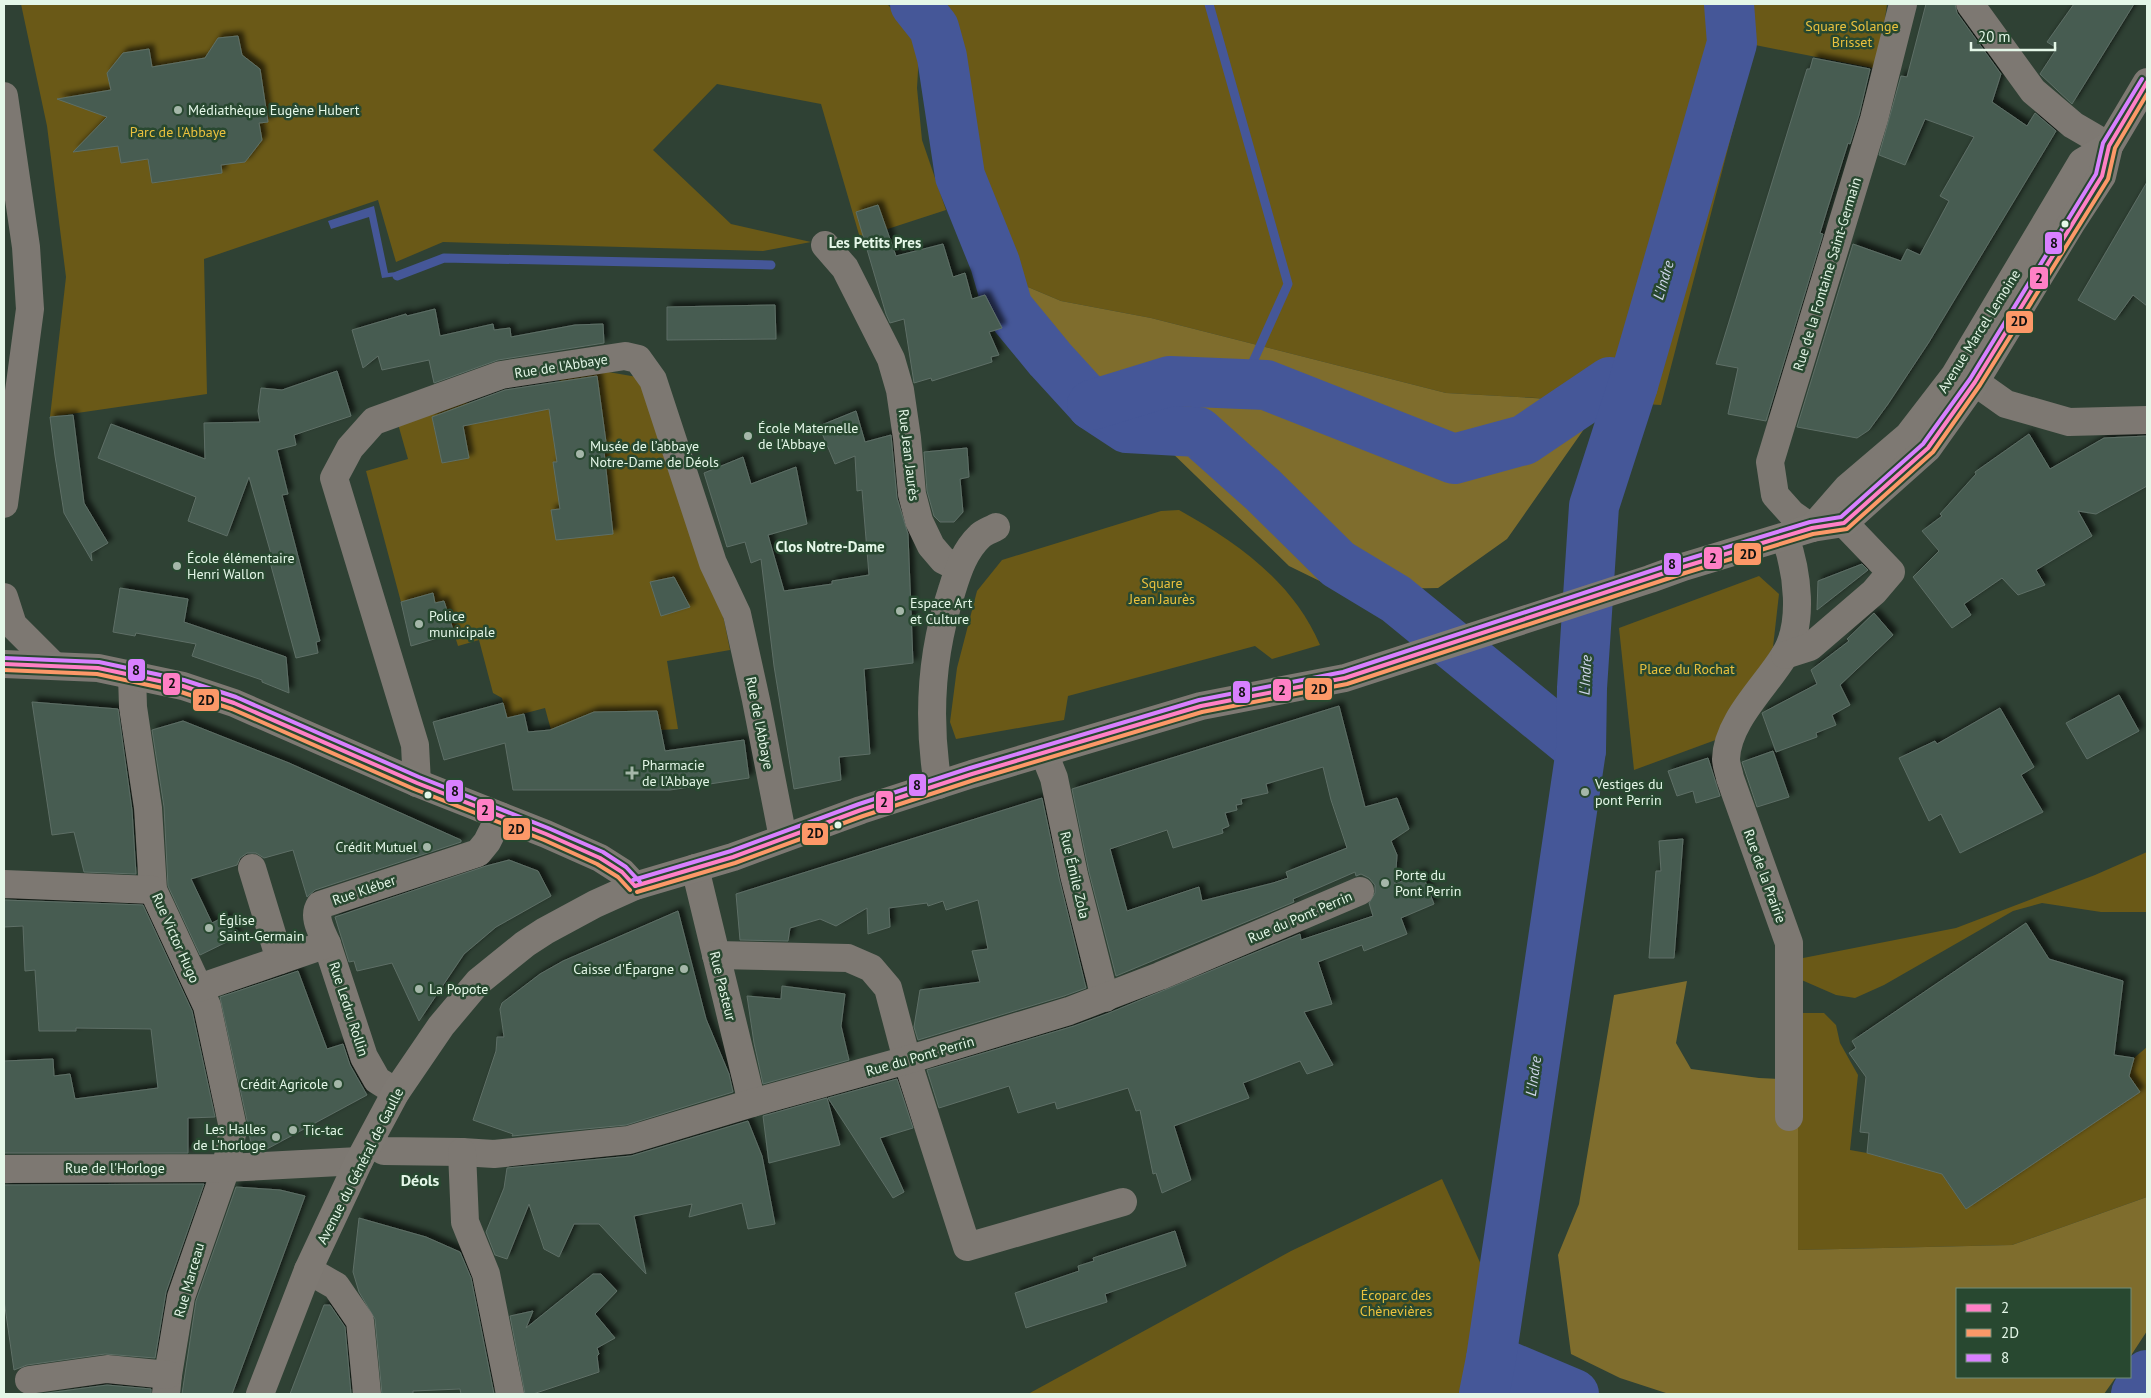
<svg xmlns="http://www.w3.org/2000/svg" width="2151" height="1398" viewBox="0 0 2151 1398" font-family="'PT Sans',sans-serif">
<defs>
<filter id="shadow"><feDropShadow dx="4.5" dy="-4.5" stdDeviation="2.5" flood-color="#0009"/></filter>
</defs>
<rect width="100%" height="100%" fill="#2f4134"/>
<g fill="#6a5917">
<path d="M21 4H887L920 37 917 88 922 140 946 210 860 238 821 104 717 84 653 150 731 224 811 242 763 251 443 242 396 262 378 200 204 259 207 394 50 417 66 277 47 126Z"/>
<path d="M917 4H1887L1878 69 1755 45 1661 405 1446 393 1151 318 1061 301 980 267 944 21Z"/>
<path d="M597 370 637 377 655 410 721 605 730 650 667 661 678 729 661 730 657 711 595 712 551 730 545 708 507 718 502 698 493 693 479 640 458 646 444 601 435 603 433 593 401 602 366 471 408 459 398 424 466 401V403L560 386 559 375Z"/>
<path d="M1179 510C1238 543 1293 582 1320 645L1272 659 1255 646 1068 696 1064 720 956 739 950 722 957 668 977 591 1002 560 1161 511Z"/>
<path d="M1759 576 1779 594 1773 647 1721 738 1634 770 1619 628Z"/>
<path d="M2147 852V912H2101L2042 903 2013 911 1884 985 1855 998 1836 995 1797 978 1798 959 1956 928 2095 875Z"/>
<path d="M1802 1013H1824L1836 1025 1840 1043 1858 1075 1850 1150 1867 1153 1942 1174 1966 1209 2139 1092 2126 1073 2130 1070 2134 1058 2147 1047V1197L2012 1245 1798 1250V1080Z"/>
<path d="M1442 1179 1540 1394H1028L1291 1251Z"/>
</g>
<g fill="#7f6d2d">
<path d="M980 267 1061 301 1151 318 1446 393 1603 402 1507 539 1438 588 1338 590 1289 566Z"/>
<path d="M1687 981 1676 1043 1691 1069 1759 1078 1798 1080V1250L2012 1245 2147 1197V1331L2130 1357V1289H1957V1377H2116L2104 1394H1669L1620 1378 1571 1354 1558 1255 1579 1204 1614 995Z"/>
</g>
<path fill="#455798" d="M374 206 388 273 396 272 397 276 382 278 369 217 331 229 328 221Z"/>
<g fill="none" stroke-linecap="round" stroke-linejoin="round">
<g stroke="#455798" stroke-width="9">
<path d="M1209 4 1288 284 1243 384"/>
<path d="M397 276 444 258 771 265"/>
</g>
<g stroke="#455798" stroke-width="50">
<path d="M915 4 934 28 942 57 960 176 995 263 1008 308 1050 359 1092 405 1127 428 1198 432 1263 490 1338 564 1396 599 1581 750"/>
<path d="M1092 405 1170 381 1266 385 1454 459 1524 440 1610 382 1633 385"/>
<path d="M1491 1359 1574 1394"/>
<path d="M1484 1394 1491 1359 1581 750 1582 688 1594 506 1633 385 1732 43 1729 4"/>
<path d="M2136 1394 2147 1375"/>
</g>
</g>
<g fill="#465b51" stroke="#5e6f66" fill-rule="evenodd" filter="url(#shadow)">
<path d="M1926 4H1955L1957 13 2001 74 1992 102 2027 126 2035 113 2056 131 1929 342 1888 404 1869 430 1857 438 1797 427 1853 244 1901 261 1907 249 1920 255 1949 201 1940 196 1974 137 1925 119 1905 165 1879 155 1901 76 1907 77Z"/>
<path d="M2074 4H2134L2072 104 2040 74 2057 48 2047 42Z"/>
<path d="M238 36 242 55 260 69 268 122 259 123 262 140 245 162 221 165 222 173 152 183 148 159 121 163 118 146 73 152 107 117 57 99 111 90 107 73 123 53 149 49 152 67 205 58 218 38Z"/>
<path d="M1813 58 1870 69 1859 115 1850 144 1848 143 1827 210 1820 233 1823 234 1766 421 1728 414 1738 368 1716 364 1807 69H1810Z"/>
<path d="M2147 182V306L2133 295 2115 320 2078 300Z"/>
<path d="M878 205 896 256 943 244 953 277 965 273 972 299 985 295 1002 328 989 332 999 355 991 357 992 362 932 381 931 378 914 383 904 319 890 323 886 314 856 212Z"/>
<path d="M775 305 776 339 667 340V307Z"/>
<path d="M435 309 440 336 493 324 494 330 510 328 511 337 575 325 603 324 604 343 498 360 434 383 429 360 382 370 378 356 363 368 352 330 406 314 407 316Z"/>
<path d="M337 371 351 416 294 435 296 445 277 450 288 494 282 495 320 641 316 642 318 653 296 658 270 562 273 561 249 477 227 536 188 521 196 497 98 458 111 424 205 459 204 423 260 422 258 411 261 388 282 390Z"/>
<path d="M597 376 606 442H603L613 534 556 540 551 510 560 509 553 462H557L549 409 463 426 469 458 442 463 432 417 505 390Z"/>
<path d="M856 411 865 442 891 435 897 498 908 534 913 663 864 669 870 754 839 757 841 780 794 789 774 666 761 559 751 563 745 542 727 547 704 473 743 457 751 484 796 467 807 524 768 535 784 591 832 584V581L869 575 862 490 857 491 855 456 835 464 819 426Z"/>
<path d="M73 415 84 503 108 543 91 553 92 561 64 513 55 456 50 417Z"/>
<path d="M2029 434 2050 469 2104 438 2147 436V486L2096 514 2078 511 2092 536 2036 570 2045 585 2018 595 2002 578 1964 604 1971 615 1952 628 1913 577 1939 551 1922 531 1942 516 1940 514 1976 474 1975 472Z"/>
<path d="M967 448 969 477 960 479 963 512 954 522H940L934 516 927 491 924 452Z"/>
<path d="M1862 564 1868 570 1817 610 1818 581Z"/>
<path d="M674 577 690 607 661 616 650 582Z"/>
<path d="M120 588 188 599 184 622 286 657 289 693 262 682V680L192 656 196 644 136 633 135 636 113 632Z"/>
<path d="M433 593 435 603 444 601 454 633 411 646 401 602Z"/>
<path d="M1874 613 1893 635 1840 685 1850 705 1832 715 1836 725 1816 733 1817 737 1776 752 1762 713 1817 684 1811 670 1849 641 1847 639Z"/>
<path d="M2119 695 2139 731 2087 759 2066 723Z"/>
<path d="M32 702 118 709 132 810 136 874 84 872 74 832 52 835Z"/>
<path d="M503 703 507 718 524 714 528 732 550 730 594 712 657 711 665 751 744 740 749 778 670 790H513L505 743 444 760 433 722Z"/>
<path d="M1339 706 1365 807 1397 798 1409 829 1391 841 1397 855 1395 884 1422 873 1434 904 1401 918 1407 934 1364 951 1362 945 1318 962 1332 1004 1304 1012 1333 1065 1307 1074 1300 1061 1243 1083 1249 1098 1174 1126 1191 1180 1162 1193 1156 1173 1153 1174 1140 1110 1136 1111 1128 1088 1057 1109 1055 1102 1018 1113 1009 1086 939 1108 927 1070 1074 1026 1109 1013 1300 934 1301 940 1373 916 1369 903 1375 893V885L1369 878 1361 874 1356 876 1355 872 1293 899 1294 902 1116 976 1089 872 1072 789ZM1323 767 1331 800 1347 848 1286 872 1288 878 1273 883 1202 901 1199 887 1127 911 1110 849 1167 830 1173 848 1223 833 1222 829 1229 826 1225 813 1237 810 1236 805 1242 804 1241 799 1268 793 1266 784Z"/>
<path d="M2000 708 2034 767 2021 775 2043 812 1960 853 1941 814 1929 821 1899 758 1935 741 1937 744Z"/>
<path d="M183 721 289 763 461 840V842L315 890 307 897 293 850 264 858 256 853H247L240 858 237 865 191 879 212 923 226 916 237 937 200 955 168 886 164 807 152 730Z"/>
<path d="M1773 751 1789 797 1757 807 1742 762Z"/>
<path d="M1708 758 1720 796 1696 803 1693 791 1677 796 1668 771Z"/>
<path d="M1042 798 1059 878 1086 988 1064 996 918 1040 914 1027 920 990 980 982 972 951 988 949 978 900 946 910 943 901 928 906 927 903 889 908 890 927 868 934 867 908 836 926 820 919 790 928 788 941 740 940 736 894Z"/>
<path d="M1683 839 1674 958H1649L1656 871H1661L1659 841Z"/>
<path d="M509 860 538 871 551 896 496 927 464 954 419 1021 392 963 357 971 354 961 349 962 335 917 486 866Z"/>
<path d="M4 900 143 905 192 1011 215 1117 188 1118V1153H4V1061L53 1059 54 1076 70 1074 75 1099 158 1088 151 1029 76 1028V1031H39L35 970 25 971 23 926 4 927Z"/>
<path d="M678 911 706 1019 729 1074 733 1092 626 1125 512 1136 513 1134 473 1120 496 1051 497 1037H504L500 1009 502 1003 540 974 563 961Z"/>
<path d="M2026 923 2049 959 2123 981 2114 1055 2134 1058 2129 1076 2140 1092 1966 1209 1942 1174 1867 1153 1869 1133 1860 1132 1866 1077 1849 1053 1856 1048 1852 1041Z"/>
<path d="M298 971 327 1049 343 1044 350 1065 367 1095 265 1150 252 1151 248 1125 220 997Z"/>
<path d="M782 986 845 994 841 1026 849 1060 763 1084 754 1043 747 996 781 999Z"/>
<path d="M897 1079 913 1128 880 1138 904 1192 893 1198 828 1098Z"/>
<path d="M827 1098 840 1145 769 1163 763 1116Z"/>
<path d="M748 1121 762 1156 775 1224 748 1229 742 1203 689 1217 692 1204 634 1216 646 1274 599 1224H574L559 1257 544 1249 529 1204 507 1259 495 1255 486 1232 504 1188 507 1168 631 1156Z"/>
<path d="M204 1184 166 1292 155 1358 105 1354 27 1365 14 1370 4 1300V1185Z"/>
<path d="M236 1187 280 1190 305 1196 232 1394H182L196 1301Z"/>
<path d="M359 1218 426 1237 460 1252 471 1278 494 1394H461L460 1389 413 1391V1394H382L375 1319 359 1292 353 1272Z"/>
<path d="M1175 1231 1186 1266 1105 1294 1107 1302 1026 1328 1015 1293 1079 1271 1078 1266 1094 1261 1093 1258Z"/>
<path d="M593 1274H601L617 1291 595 1314 615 1338 597 1348 599 1354 597 1356 599 1372 533 1394H525L510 1316 533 1311 526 1328Z"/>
<path d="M324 1305H330L345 1327 351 1394H290Z"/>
<path d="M107 1385 151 1389V1394H40Z"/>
</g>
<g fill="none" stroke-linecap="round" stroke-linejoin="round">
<g stroke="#7d7872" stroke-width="28">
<path d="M1970 4 2033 91 2073 125 2109 146"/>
<path d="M4 96 26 247 30 309 4 504"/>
<path d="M825 245 845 268 891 359 900 390 907 438 912 494 919 521 931 546 943 560 959 568"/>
<path d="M1975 382 2006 404 2069 422 2147 420"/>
<path d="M1812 528 1792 514 1775 495 1770 462 1874 119 1903 4"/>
<path d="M1785 537C1797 570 1805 624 1784 656 1766 686 1727 721 1726 759 1726 765 1729 772 1730 778L1789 943V1117"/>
<path d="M4 597 13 625 53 665"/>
<path d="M1785 655 1810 647 1874 592 1891 572 1844 523"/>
<path d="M132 675 133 707 148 808 153 890 207 1006 233 1128 226 1168 181 1297 168 1375 166 1394"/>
<path d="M1044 753 1054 778 1074 875 1105 998"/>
<path d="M417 783 415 745 334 478 350 448 374 421 501 375 625 356 638 359 653 380 713 563 737 614 756 700 783 838"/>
<path d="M938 785C927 718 931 653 952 590 958 570 965 550 980 536 984 532 991 530 996 527"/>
<path d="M252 868 280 960"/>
<path d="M695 868 752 1103"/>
<path d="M4 884 153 890"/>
<path d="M327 944 364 1057 377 1080 396 1092"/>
<path d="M716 955 848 958 871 968 888 988 907 1060 967 1247 1123 1202"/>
<path d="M199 988 327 944C322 932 312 917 320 905L478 853 487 842 500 816"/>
<path d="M370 1143 384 1151 462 1152 494 1154 629 1140 752 1103 907 1060 1069 1011 1160 976 1360 891"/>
<path d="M462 1152 465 1222 486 1274 510 1394"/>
<path d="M4 1169 226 1168 359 1161"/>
<path d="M308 1270 336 1286 360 1321 367 1394"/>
<path d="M29 1380 107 1369 168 1375"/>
</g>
<g stroke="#7e7973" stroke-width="28">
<path d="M1812 528 1847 488 1908 436 1955 375 2082 162 2109 146"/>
<path d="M4 664 98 668 183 686 234 703 417 783 546 834 600 858 622 872 635 886"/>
<path d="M260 1394 308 1270 359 1161 396 1092 441 1026 478 982 525 944 545 931 595 904 635 886 733 857 861 810 972 774 1201 706 1345 678 1650 579 1683 567 1812 528 1844 523 1928 448 1975 382 2072 222 2102 176 2109 146 2147 82"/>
</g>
<g stroke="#284830" stroke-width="8">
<g id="bus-1">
<path d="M4 664 98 668 183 686 234 703 417 783 546 834 600 858 622 872 635 886"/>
<path d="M635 886 733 857 861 810 972 774 1201 706 1345 678 1683 567 1812 528 1844 523 1928 448 1975 382 2102 176 2109 146 2147 82"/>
</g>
</g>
<g stroke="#284830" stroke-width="8">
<g id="bus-2">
<path d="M4 670 97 674 181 692 232 709 414 789 544 840 597 864 618 877 630 890"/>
<path d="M637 892 735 863 863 816 974 780 1202 712 1347 684 1685 573 1813 534 1847 529 1933 452 1980 385 2108 179 2115 148 2147 94"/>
</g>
</g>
<g stroke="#284830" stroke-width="8">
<g id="bus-3">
<path d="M4 658 99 662 184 680 236 697 419 777 548 828 603 852 626 867 640 882"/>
<path d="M633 880 731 851 859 804 970 768 1199 700 1343 672 1681 561 1810 522 1841 517 1923 444 1970 379 2096 174 2103 143 2142 79"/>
</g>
</g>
<use href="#bus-1" stroke="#ff80c5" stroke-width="4"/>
<use href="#bus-2" stroke="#fc9868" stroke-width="4"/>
<use href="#bus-3" stroke="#d880ff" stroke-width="4"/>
</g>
<g fill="#a5b7a9" stroke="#284830" stroke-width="2">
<circle cx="178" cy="110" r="5"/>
<circle cx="748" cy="436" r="5"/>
<circle cx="580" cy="454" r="5"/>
<circle cx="177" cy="566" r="5"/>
<circle cx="900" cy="611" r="5"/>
<circle cx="419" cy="624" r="5"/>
<path d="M629.5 765.5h5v5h5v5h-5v5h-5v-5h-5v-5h5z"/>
<circle cx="1585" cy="792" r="5"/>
<circle cx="427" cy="847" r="5"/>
<circle cx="1385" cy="883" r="5"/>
<circle cx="209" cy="928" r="5"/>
<circle cx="684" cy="969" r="5"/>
<circle cx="419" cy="989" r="5"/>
<circle cx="338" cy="1084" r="5"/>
<circle cx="293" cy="1130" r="5"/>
<circle cx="276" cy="1137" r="5"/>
</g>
<g fill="#e4f7e8" stroke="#284830" stroke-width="2">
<circle cx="2065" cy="224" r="4.5"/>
<circle cx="428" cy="795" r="4.5"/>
<circle cx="838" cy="825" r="4.5"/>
</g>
<g text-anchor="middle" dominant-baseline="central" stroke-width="5" stroke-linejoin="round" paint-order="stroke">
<g font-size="14" fill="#eac13e" stroke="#284830">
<text x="1852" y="26">Square Solange<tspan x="1852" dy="16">Brisset</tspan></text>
<text x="178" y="132">Parc de l'Abbaye</text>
<text x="1162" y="583">Square<tspan x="1162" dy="16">Jean Jaurès</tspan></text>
<text x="1687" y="669">Place du Rochat</text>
<text x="1396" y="1295">Écoparc des<tspan x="1396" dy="16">Chènevières</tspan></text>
</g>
<g font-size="14" fill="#e4f7e8" stroke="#284830" text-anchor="start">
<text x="188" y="110">Médiathèque Eugène Hubert</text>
<text x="758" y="428">École Maternelle<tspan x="758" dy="16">de l'Abbaye</tspan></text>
<text x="590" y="446">Musée de l’abbaye<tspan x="590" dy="16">Notre-Dame de Déols</tspan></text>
<text x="187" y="558">École élémentaire<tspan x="187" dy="16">Henri Wallon</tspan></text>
<text x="910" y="603">Espace Art<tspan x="910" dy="16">et Culture</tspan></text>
<text x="429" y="616">Police<tspan x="429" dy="16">municipale</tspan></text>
<text x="642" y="765">Pharmacie<tspan x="642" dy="16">de l'Abbaye</tspan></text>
<text x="1595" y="784">Vestiges du<tspan x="1595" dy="16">pont Perrin</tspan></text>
<text x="417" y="847" text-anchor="end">Crédit Mutuel</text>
<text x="1395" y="875">Porte du<tspan x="1395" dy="16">Pont Perrin</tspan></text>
<text x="219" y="920">Église<tspan x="219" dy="16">Saint-Germain</tspan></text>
<text x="674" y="969" text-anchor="end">Caisse d'Épargne</text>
<text x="429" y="989">La Popote</text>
<text x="328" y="1084" text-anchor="end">Crédit Agricole</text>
<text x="266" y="1129" text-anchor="end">Les Halles<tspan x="266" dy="16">de L'horloge</tspan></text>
<text x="303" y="1130">Tic-tac</text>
</g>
<g font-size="14" fill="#e4f7e8" stroke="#284830">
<text transform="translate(1827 274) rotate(-73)">Rue de la Fontaine Saint-Germain</text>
<text transform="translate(1979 331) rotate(-58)">Avenue Marcel Lemoine</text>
<text transform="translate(561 366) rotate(-9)">Rue de l'Abbaye</text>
<text transform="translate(909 455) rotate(83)">Rue Jean Jaurès</text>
<text transform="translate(760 723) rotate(79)">Rue de l'Abbaye</text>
<text transform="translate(1075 875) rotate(77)">Rue Émile Zola</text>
<text transform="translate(1765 876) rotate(70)">Rue de la Prairie</text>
<text transform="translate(364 890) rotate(-19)">Rue Kléber</text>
<text transform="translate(1300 917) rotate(-23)">Rue du Pont Perrin</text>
<text transform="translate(176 938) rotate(66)">Rue Victor Hugo</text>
<text transform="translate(723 986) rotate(76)">Rue Pasteur</text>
<text transform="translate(349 1009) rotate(72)">Rue Ledru Rollin</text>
<text transform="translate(920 1056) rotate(-16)">Rue du Pont Perrin</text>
<text transform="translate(360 1166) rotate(-63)">Avenue du Général de Gaulle</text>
<text x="115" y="1168">Rue de l'Horloge</text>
<text transform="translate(189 1280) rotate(-74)">Rue Marceau</text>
</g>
<g font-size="15" font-weight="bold" fill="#e4f7e8" stroke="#284830">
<text x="875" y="242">Les Petits Pres</text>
<text x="830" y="546">Clos Notre-Dame</text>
</g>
<g font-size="15" font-style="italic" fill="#cfd6eb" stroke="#284830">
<text transform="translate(1663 280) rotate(-74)">L'Indre</text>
<text transform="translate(1585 675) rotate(-87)">L'Indre</text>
<text transform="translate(1533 1076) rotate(-82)">L'Indre</text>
</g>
<g font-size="16" font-weight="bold" fill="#e4f7e8" stroke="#284830">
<text x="420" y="1180">Déols</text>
</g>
</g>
<g stroke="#284830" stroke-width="2">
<rect x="2044" y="231" width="19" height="24" rx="5" fill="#d880ff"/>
<rect x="2029" y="266" width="20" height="24" rx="5" fill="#ff80c5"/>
<rect x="2005" y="310" width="29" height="24" rx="5" fill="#fc9868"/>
<rect x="1733" y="542" width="29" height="24" rx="5" fill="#fc9868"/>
<rect x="1703" y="546" width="20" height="24" rx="5" fill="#ff80c5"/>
<rect x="1663" y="552" width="19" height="24" rx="5" fill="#d880ff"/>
<rect x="127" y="658" width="19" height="24" rx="5" fill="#d880ff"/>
<rect x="162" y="672" width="19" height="24" rx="5" fill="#ff80c5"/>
<rect x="1304" y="677" width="29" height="24" rx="5" fill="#fc9868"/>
<rect x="1272" y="678" width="20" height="24" rx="5" fill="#ff80c5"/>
<rect x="1232" y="680" width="19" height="24" rx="5" fill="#d880ff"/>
<rect x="192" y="688" width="28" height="24" rx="5" fill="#fc9868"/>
<rect x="908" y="773" width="19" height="24" rx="5" fill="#d880ff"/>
<rect x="445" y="779" width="19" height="24" rx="5" fill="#d880ff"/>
<rect x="875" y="790" width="19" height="24" rx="5" fill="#ff80c5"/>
<rect x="476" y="798" width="19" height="24" rx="5" fill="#ff80c5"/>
<rect x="502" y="817" width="29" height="24" rx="5" fill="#fc9868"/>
<rect x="801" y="822" width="28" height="24" rx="5" fill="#fc9868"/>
</g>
<g font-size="14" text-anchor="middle" font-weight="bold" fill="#111">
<text x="2054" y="248">8</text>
<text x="2039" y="283">2</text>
<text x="2019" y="326">2D</text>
<text x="1748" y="559">2D</text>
<text x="1713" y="563">2</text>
<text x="1672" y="569">8</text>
<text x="136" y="675">8</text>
<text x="172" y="688">2</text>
<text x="1319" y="694">2D</text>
<text x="1282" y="695">2</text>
<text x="1242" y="697">8</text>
<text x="206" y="705">2D</text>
<text x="917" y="790">8</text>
<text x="455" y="796">8</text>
<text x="884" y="807">2</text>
<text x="485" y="815">2</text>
<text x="516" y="834">2D</text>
<text x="815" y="838">2D</text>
</g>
<rect width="2151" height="1398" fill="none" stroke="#e4f7e8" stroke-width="10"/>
<rect x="1956" y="1288" width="175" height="90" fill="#284830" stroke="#738e7a"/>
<rect x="1966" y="1304" width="25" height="8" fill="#ff80c5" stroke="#738e7a"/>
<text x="2001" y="1313" font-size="15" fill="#e4f7e8">2</text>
<rect x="1966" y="1329" width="25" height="8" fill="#fc9868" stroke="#738e7a"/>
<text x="2001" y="1338" font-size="15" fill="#e4f7e8">2D</text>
<rect x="1966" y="1354" width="25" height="8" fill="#d880ff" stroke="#738e7a"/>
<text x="2001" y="1363" font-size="15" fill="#e4f7e8">8</text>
<path d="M1971 42v8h84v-8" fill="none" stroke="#e4f7e8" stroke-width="2.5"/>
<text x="1978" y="42" font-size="15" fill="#e4f7e8" stroke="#284830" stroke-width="4" paint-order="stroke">20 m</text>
</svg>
